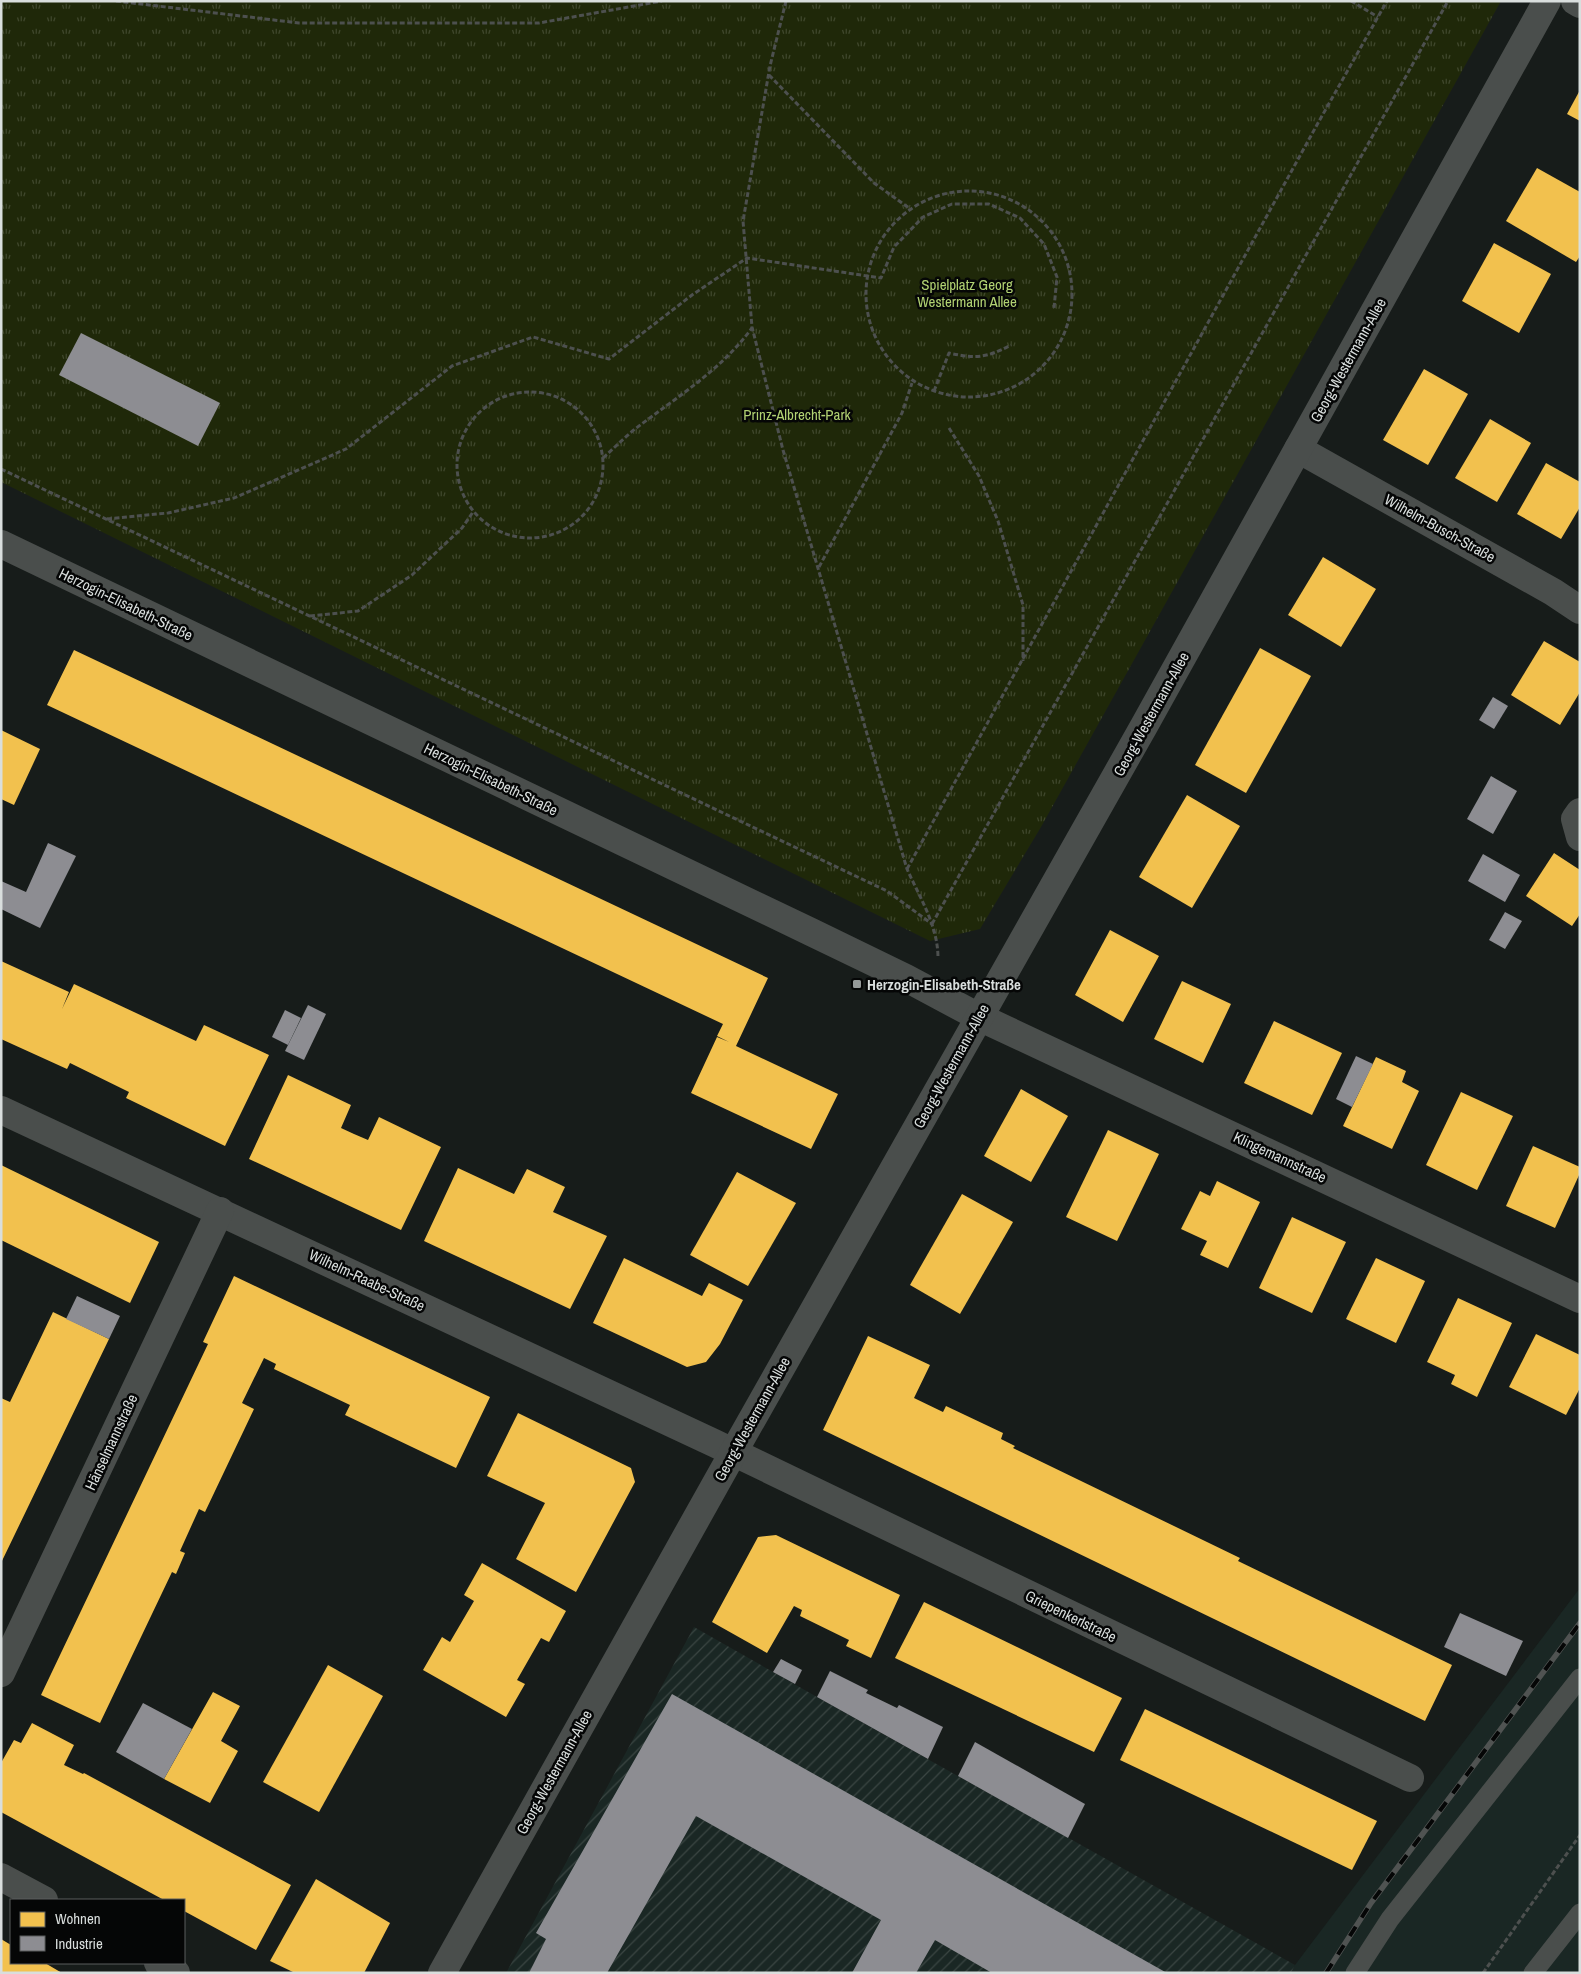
<svg xmlns="http://www.w3.org/2000/svg" width="1581" height="1974" viewBox="0 0 1581 1974" font-family="'Archivo Narrow',sans-serif">
<defs>
<pattern id="industrial-furrows" width="10" height="10" patternUnits="userSpaceOnUse" patternTransform="scale(1.25)"><rect width="10" height="10" fill="#1a2724"/><path d="M-1 1l2-2M0 10L10 0M9 11l2-2" fill="none" stroke="#3b4643"/></pattern>
<pattern id="park-tufts" width="24" height="20" patternUnits="userSpaceOnUse" patternTransform="scale(1.25)"><rect width="24" height="20" fill="#1f2809"/><path d="M3 7l-1-3M5 7V3M7 7l1-3M15 17l-1-3M17 17v-4M19 17l1-3" fill="none" stroke="#3f472c"/></pattern>
</defs>
<rect width="100%" height="100%" fill="#171c1a"/>
<path fill="#1a2724" d="M1580 1588V1973H1291L1295 1965Z"/>
<path fill="url(#industrial-furrows)" d="M694 1627 817 1697 1295 1965 1291 1973H506Z"/>
<path fill="url(#park-tufts)" d="M1 1H1501L1041 827 980 929 930 941 1 482Z"/>
<g fill="#f2c14e">
<path d="M1580 90V121L1567 114Z"/>
<path d="M1537 168 1580 192V256L1576 262 1506 221Z"/>
<path d="M1494 243 1551 274 1519 333 1462 301Z"/>
<path d="M1424 369 1468 394 1428 465 1383 440Z"/>
<path d="M1490 419 1531 443 1497 502 1455 478Z"/>
<path d="M1546 463 1580 482V507L1561 539 1517 514Z"/>
<path d="M1323 557 1376 589 1341 647 1288 615Z"/>
<path d="M1544 641 1580 662V692L1560 725 1511 695Z"/>
<path d="M1260 648 1311 676 1246 793 1195 765Z"/>
<path d="M74 650 768 978 736 1046 838 1094 811 1149 691 1093 717 1037 729 1042 717 1036 723 1024 47 705Z"/>
<path d="M1 730 40 749 14 805 1 799Z"/>
<path d="M1187 795 1240 826 1192 908 1139 877Z"/>
<path d="M1554 853 1580 870V914L1572 926 1526 896Z"/>
<path d="M1110 930 1159 956 1123 1022 1075 995Z"/>
<path d="M1 961 69 992 62 1009 74 984 196 1041 204 1025 269 1055 225 1146 126 1098 129 1092 70 1063 67 1069 1 1039Z"/>
<path d="M1182 981 1231 1004 1203 1063 1154 1039Z"/>
<path d="M1274 1021 1342 1053 1312 1115 1244 1083Z"/>
<path d="M1376 1057 1406 1071 1402 1082 1419 1091 1392 1149 1343 1126Z"/>
<path d="M288 1075 351 1105 341 1128 354 1134 368 1140 379 1117 441 1147 401 1230 249 1159Z"/>
<path d="M1021 1089 1068 1116 1031 1182 984 1156Z"/>
<path d="M1461 1092 1513 1116 1477 1190 1426 1165Z"/>
<path d="M1108 1130 1159 1154 1117 1241 1066 1217Z"/>
<path d="M1533 1146 1580 1167V1173L1555 1228 1506 1206Z"/>
<path d="M1 1165 159 1242 130 1303 1 1240Z"/>
<path d="M458 1168 514 1194 527 1169 565 1187 553 1212 607 1236 570 1309 424 1241Z"/>
<path d="M737 1172 796 1203 748 1286 690 1255Z"/>
<path d="M1217 1181 1260 1202 1228 1268 1200 1255 1207 1241 1181 1229 1200 1191 1210 1196Z"/>
<path d="M962 1194 1013 1222 960 1314 910 1285Z"/>
<path d="M1292 1217 1346 1242 1312 1313 1259 1288Z"/>
<path d="M624 1258 702 1296 709 1283 743 1300 720 1344 706 1362 687 1367 593 1323Z"/>
<path d="M1376 1258 1425 1281 1396 1343 1346 1319Z"/>
<path d="M234 1276 490 1397 456 1468 345 1415 350 1405 274 1369 276 1364 264 1358 242 1403 254 1409 205 1512 199 1509 180 1551 185 1553 176 1574 172 1572 100 1723 41 1695 208 1344 203 1342Z"/>
<path d="M1458 1298 1512 1323 1477 1397 1451 1384 1455 1375 1427 1362Z"/>
<path d="M53 1312 109 1339 1 1563V1398L10 1402Z"/>
<path d="M1536 1334 1580 1355V1388L1566 1415 1509 1387Z"/>
<path d="M868 1336 930 1365 914 1398 943 1412 946 1406 1003 1433 1001 1439 1015 1446 1013 1448 1240 1558 1238 1561 1452 1665 1425 1721 823 1430Z"/>
<path d="M518 1413 631 1468 635 1482 576 1592 516 1559 545 1503 487 1476Z"/>
<path d="M776 1535 900 1595 871 1658 846 1646 849 1640 800 1616 802 1610 794 1606 767 1653 712 1622 758 1537Z"/>
<path d="M482 1563 566 1611 549 1642 541 1638 517 1680 525 1684 506 1717 423 1670 442 1637 450 1642 474 1601 464 1595Z"/>
<path d="M924 1602 1122 1698 1094 1752 895 1658Z"/>
<path d="M328 1665 383 1696 319 1812 263 1782Z"/>
<path d="M213 1692 240 1706 221 1741 238 1751 210 1803 164 1779Z"/>
<path d="M1145 1709 1377 1821 1352 1870 1120 1760Z"/>
<path d="M32 1723 74 1745 64 1765 83 1774 84 1773 291 1885 256 1950 184 1911V1900H164L1 1812V1763L14 1740 21 1743Z"/>
<path d="M316 1879 390 1923 364 1973H295L270 1961Z"/>
<path d="M1 1939 11 1945V1963H45L62 1973H1Z"/>
</g>
<g fill="#8d8d92">
<path d="M81 333 220 403 198 446 59 375Z"/>
<path d="M1493 697 1508 706 1494 729 1479 720Z"/>
<path d="M1491 776 1517 791 1493 834 1467 819Z"/>
<path d="M48 843 76 856 40 928 1 909V881L26 892Z"/>
<path d="M1483 854 1520 875 1505 902 1468 881Z"/>
<path d="M1505 912 1522 921 1505 949 1489 940Z"/>
<path d="M308 1005 326 1014 304 1060 285 1051Z"/>
<path d="M285 1010 301 1018 288 1045 272 1037Z"/>
<path d="M1356 1056 1373 1064 1352 1107 1336 1099Z"/>
<path d="M77 1296 120 1316 109 1339 66 1319Z"/>
<path d="M1460 1613 1523 1641 1506 1676 1444 1647Z"/>
<path d="M781 1659 802 1670 795 1684 773 1672Z"/>
<path d="M830 1671 868 1690 866 1693 897 1708 899 1705 943 1727 928 1759 817 1697Z"/>
<path d="M672 1694 1167 1973H992L935 1940 916 1973H852L881 1920 696 1816 607 1973H529L546 1939 536 1933Z"/>
<path d="M143 1703 192 1729 164 1779 116 1752Z"/>
<path d="M975 1742 1085 1804 1068 1838 958 1776Z"/>
</g>
<g fill="none" stroke-linecap="round" stroke-linejoin="round">
<g stroke="#4d504f" stroke-width="3" stroke-dasharray="5 2.5" stroke-linecap="butt">
<path d="M116 1 299 23H539L662 1"/>
<path d="M786 1 770 66 743 221 752 327 783 450 907 869C920 898 938 926 938 958"/>
<path d="M1351 1 1378 17"/>
<path d="M769 75 874 183 909 208"/>
<circle cx="969" cy="294" r="103"/>
<path d="M934 391 949 353C976 359 986 358 1011 345"/>
<circle cx="530" cy="465" r="73"/>
<path d="M949 428 979 476 998 521 1023 605V661"/>
<path d="M603 458C614 448 624 438 635 429 677 397 721 370 752 328"/>
<path d="M1 469 887 891 932 924"/>
<path d="M107 519 168 513 234 498 346 449 452 366 533 337 609 359 692 295 747 258 881 278 894 247 923 217 952 204H989L1020 218 1044 244 1057 277 1054 308"/>
<path d="M819 567 902 413 912 383"/>
<path d="M310 616 358 611 412 575 462 528 473 512"/>
<path d="M907 869 1318 123 1387 1"/>
<path d="M932 924 1448 1"/>
<path d="M1483 1973 1580 1835"/>
</g>
<g stroke="#4a4e4c" stroke-width="19">
<path d="M1355 1973 1390 1919 1580 1678"/>
<path d="M1533 1973 1580 1913"/>
</g>
<g stroke="#4a4e4c" stroke-width="28">
<path d="M1575 1 1580 4"/>
<path d="M1298 449 1553 592 1580 610"/>
<path d="M1580 812 1575 819 1580 837"/>
<path d="M979 1017 1580 1299"/>
<path d="M1 1110 714 1443 1410 1778"/>
<path d="M1 1673 220 1211"/>
<path d="M1 1877 44 1900"/>
<path d="M158 1963 176 1973"/>
</g>
<g stroke="#4a4e4c" stroke-width="28">
<path d="M1 544 811 932 906 978 979 1017"/>
<path d="M442 1973 733 1453 1144 726 1547 1"/>
</g>
<g stroke="#505352" stroke-width="5.5">
<path id="rail" d="M1326 1973 1371 1903 1580 1623"/>
</g>
<use href="#rail" stroke="#050606" stroke-width="4" stroke-dasharray="11" stroke-linecap="butt"/>
</g>
<rect fill="#959a99" stroke="#050606" stroke-width="2" x="852" y="979" width="10" height="10" rx="2.5"/>
<g text-anchor="middle" dominant-baseline="central" stroke-width="5" stroke-linejoin="round" paint-order="stroke">
<g font-size="15" fill="#b1d172" stroke="#050606">
<text x="967" y="284">Spielplatz Georg<tspan x="967" dy="17">Westermann Allee</tspan></text>
<text x="797" y="414">Prinz-Albrecht-Park</text>
</g>
<g font-size="15" fill="#d9dedd" stroke="#050606">
<text transform="translate(1348 360) rotate(-61)">Georg-Westermann-Allee</text>
<text transform="translate(1440 528) rotate(29)">Wilhelm-Busch-Straße</text>
<text transform="translate(126 604) rotate(26)">Herzogin-Elisabeth-Straße</text>
<text transform="translate(1151 714) rotate(-61)">Georg-Westermann-Allee</text>
<text transform="translate(491 779) rotate(26)">Herzogin-Elisabeth-Straße</text>
<text transform="translate(951 1066) rotate(-61)">Georg-Westermann-Allee</text>
<text transform="translate(1280 1157) rotate(25)">Klingemannstraße</text>
<text transform="translate(367 1280) rotate(25)">Wilhelm-Raabe-Straße</text>
<text transform="translate(752 1419) rotate(-61)">Georg-Westermann-Allee</text>
<text transform="translate(111 1442) rotate(-65)">Hänselmannstraße</text>
<text transform="translate(1071 1616) rotate(26)">Griepenkerlstraße</text>
<text transform="translate(554 1772) rotate(-61)">Georg-Westermann-Allee</text>
</g>
<g font-size="15" font-weight="bold" fill="#d9dedd" stroke="#050606" text-anchor="start">
<text x="867" y="984">Herzogin-Elisabeth-Straße</text>
</g>
</g>
<rect width="1581" height="1974" fill="none" stroke="#d9dedd" stroke-width="5"/>
<rect x="10" y="1899" width="175" height="65" fill="#050606" stroke="#5a5c5c"/>
<rect x="20" y="1912" width="25" height="15" fill="#f2c14e" stroke="#5a5c5c"/>
<text x="55" y="1924" font-size="15" fill="#d9dedd">Wohnen</text>
<rect x="20" y="1936" width="25" height="15" fill="#8d8d92" stroke="#5a5c5c"/>
<text x="55" y="1949" font-size="15" fill="#d9dedd">Industrie</text>
</svg>
